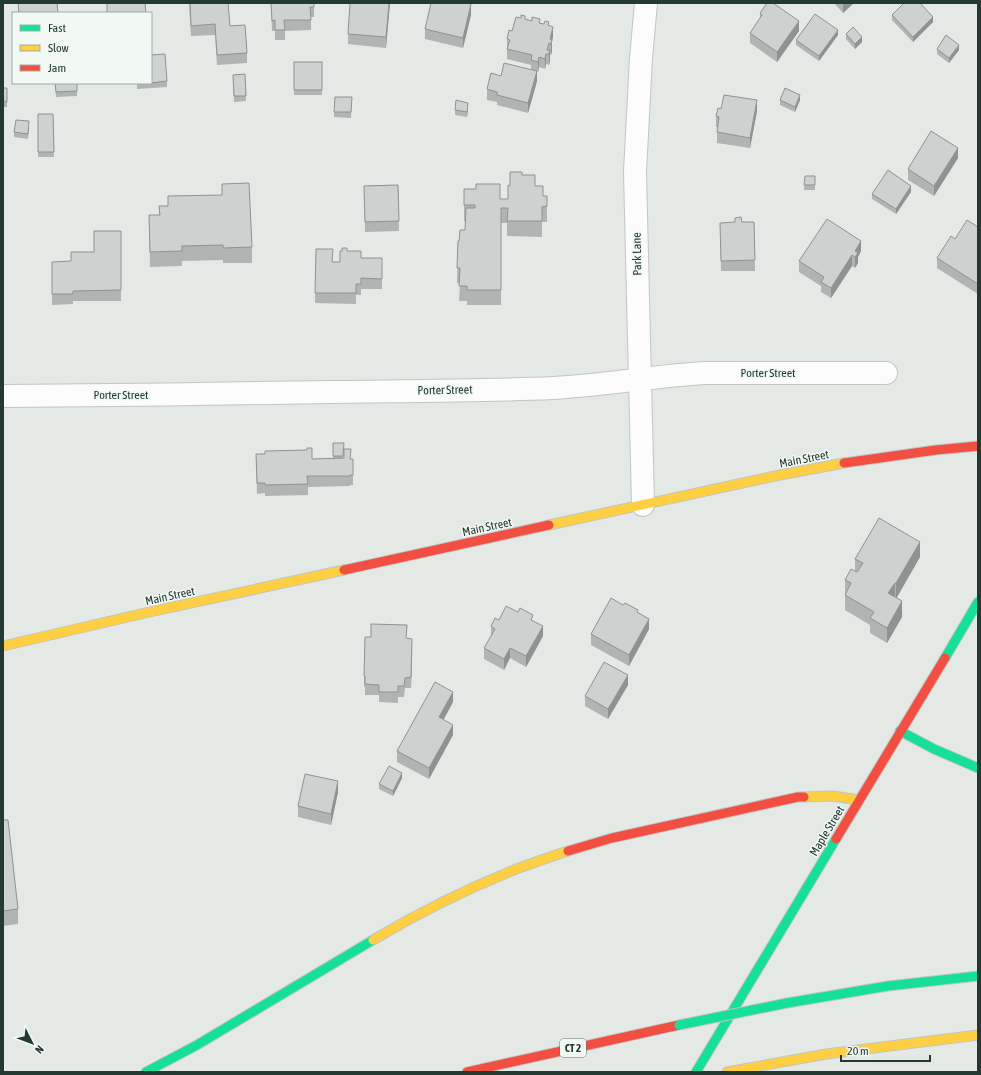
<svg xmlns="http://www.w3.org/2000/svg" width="981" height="1075" viewBox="0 0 981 1075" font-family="'Asap Condensed',sans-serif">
<rect width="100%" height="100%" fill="#e4e9e6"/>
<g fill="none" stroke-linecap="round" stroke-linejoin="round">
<g stroke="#c1c6c3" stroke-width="24">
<g id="street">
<path d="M3 396C113 395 222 394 332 392 406 391 480 391 554 388 605 385 655 376 705 373H886"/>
<path d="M643 505 635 172 641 58 646 3"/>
</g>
</g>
<g stroke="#c0c6c3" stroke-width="11">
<g id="fast">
<path d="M945 658 978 602"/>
<path d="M900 731 934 749 978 768"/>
<path d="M787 1003 888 986 978 976"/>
<path d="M146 1072 197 1045 373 940"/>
<path d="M696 1072 836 839"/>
</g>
</g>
<g stroke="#c0c6c3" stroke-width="11">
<g id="slow">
<path d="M549 525 780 475 844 463"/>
<path d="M3 646 145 613 344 570"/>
<path d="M804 797 833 796 859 800"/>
<path d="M373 940C420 912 468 888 519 868 536 862 552 856 568 851"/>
<path d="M727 1072 826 1054 978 1035"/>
</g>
</g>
<g stroke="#c0c6c3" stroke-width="11">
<g id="jam">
<path d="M844 463 936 450 978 446"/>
<path d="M344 570 549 525"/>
<path d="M836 839 945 658"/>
<path d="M568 851 612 838 798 797H804"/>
<path d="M467 1072 679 1025"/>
</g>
</g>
<use href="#street" stroke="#fbfcfb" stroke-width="22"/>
<use href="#fast" stroke="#16e098" stroke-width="9"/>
<use href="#slow" stroke="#ffcf43" stroke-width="9"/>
<use href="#jam" stroke="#f24e42" stroke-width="9"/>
<g stroke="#bdc4c2" stroke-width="11" stroke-linecap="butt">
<path id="fast-bridge" d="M679 1025 787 1003"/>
</g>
<use href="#fast-bridge" stroke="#16e098" stroke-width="9"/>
</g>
<g fill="#b0b4b2">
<path d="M189 3H228L230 26 247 53V63L217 65 215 35 191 36Z"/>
<path d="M271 3H314V17H311V30L285 31V40H275V31H272Z"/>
<path d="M390 3 386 48 348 44V34Z"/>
<path d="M834 3H854L843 13Z"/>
<path d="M760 13 799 31 777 62 750 43V33L760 18Z"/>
<path d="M471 15 463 48 425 39V29Z"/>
<path d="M892 15 933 22 913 42 892 20Z"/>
<path d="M525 19 549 25 553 37 552 41V51L551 55 550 54V61L549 65 546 64 545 69 539 67 538 72H537V81L528 113 497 105V102L487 100V89L501 76 531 69V65L507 59V39L512 31Z"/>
<path d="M846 34 862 42 855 49 846 39Z"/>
<path d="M838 35 819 61 796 45V40Z"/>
<path d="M937 49 959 50 949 63 937 54Z"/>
<path d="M151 55 167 81V87L137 89V83H151Z"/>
<rect x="294" y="62" width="28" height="33"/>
<path d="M245 74 246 101 234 102 233 75Z"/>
<path d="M55 83H77V96L56 97Z"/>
<rect x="3" y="88" width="4" height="19"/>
<path d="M335 97H352L351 118 334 117Z"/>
<path d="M780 100H800L795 112 780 105Z"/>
<path d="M468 108 467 117 455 115V110Z"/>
<path d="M721 109 757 111 750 148 717 143V132L718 127H716V116Z"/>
<path d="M38 114H53L54 157H38Z"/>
<path d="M29 127 28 139 14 137V132Z"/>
<path d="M958 158 934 196 908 180V169Z"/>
<path d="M522 175 535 186 543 196H547V222H542V237L507 236V223H501V305H467V301H459L460 284 457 283 458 241H459L465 230V221H464V189L500 199H508L510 186Z"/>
<path d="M805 176H815V190H804Z"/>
<path d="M398 185 399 231 365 232 364 186Z"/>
<path d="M911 192 896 214 872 199V194Z"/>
<path d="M159 206 252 247V263H223V260L182 261V266L150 267 149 215H159Z"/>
<path d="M754 222 755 271H721L720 223Z"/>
<path d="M978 227V294L937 268V258L955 239Z"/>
<path d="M121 231V301H73V304L52 305V262L71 261 94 252Z"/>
<path d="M316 249 333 262H340L347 251 361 258H382V289H361V295H356V304L315 303Z"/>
<path d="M861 251 858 257V263L855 268 852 266 831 298 821 292V286L799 272V261Z"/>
<path d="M333 443H344L343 458 353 459V485H350V486L308 487V495L265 496V493L257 494 256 454 312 459 333 458Z"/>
<path d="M920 557 896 598 902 617 887 643 870 633V625L845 610V580L855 571V559Z"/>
<path d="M638 613 649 629 629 666 591 645V634Z"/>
<path d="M499 620 533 621 543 636 526 667 510 658 504 670 484 659V648L491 637V626Z"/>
<path d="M407 638 412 649 411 688H405L404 697H398V703L379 702V695H365V687H364V676Z"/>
<path d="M628 685 608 719 585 706V696Z"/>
<path d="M453 702 443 720 453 735 429 779 397 762V751Z"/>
<path d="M402 778 393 796 379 789V784Z"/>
<path d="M338 792 331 825 298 817V806Z"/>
<path d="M3 820 18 909V924L3 926Z"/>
</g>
<g fill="#909291">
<path d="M389 3H390L386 48V37Z"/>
<path d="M843 3H854L843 13Z"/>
<path d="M471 4V15L463 48V38Z"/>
<path d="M933 17V22L913 42V37Z"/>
<path d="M799 21V31L777 62V52Z"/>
<path d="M553 27V37L552 41V51L551 55V44L550 39Z"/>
<path d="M838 30V35L819 61V56Z"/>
<path d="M862 37V42L855 49V44Z"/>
<path d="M959 45V50L949 63V58Z"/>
<path d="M550 50V61L549 65V54Z"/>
<path d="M546 54V64L545 69V59Z"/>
<path d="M539 57V67L538 72V62Z"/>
<path d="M537 71V81L528 113V103Z"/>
<path d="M800 95V100L795 112V107Z"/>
<path d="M757 100V111L750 148V138Z"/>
<path d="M468 103V108L467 117V112Z"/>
<path d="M958 148V158L934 196V186Z"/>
<path d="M911 186V192L896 214V209Z"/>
<path d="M861 241V251L858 257V263L855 268V251Z"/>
<path d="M852 255V266L831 298V288Z"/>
<path d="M920 542V557L896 599V583Z"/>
<path d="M895 583V598L888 593Z"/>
<path d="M902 601V617L887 643V628Z"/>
<path d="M649 619V629L629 666V655Z"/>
<path d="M543 626V636L526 667V656Z"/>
<path d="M412 639V649L411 688V677Z"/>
<path d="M510 648V658L504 670V659Z"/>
<path d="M628 675V685L608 719V709Z"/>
<path d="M453 692V702L439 728V717Z"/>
<path d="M453 725V735L429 779V768Z"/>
<path d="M402 773V778L393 796V791Z"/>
<path d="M338 781V792L331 825V814Z"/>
</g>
<g fill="#cdd1cf" stroke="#909291">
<path d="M18 3H57L58 13H19Z"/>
<path d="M107 3H145L146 13H107Z"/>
<path d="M190 3H228L230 26 245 25 247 53 217 55 215 24 191 26Z"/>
<path d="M271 3H314V7H310L311 20H284L285 30H275V20L272 21Z"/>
<path d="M350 3H389L386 37 348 34Z"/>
<path d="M431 3H466L471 4 463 38 425 29Z"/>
<path d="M767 3H773L799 21 777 52 750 33 762 15 760 13Z"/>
<path d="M904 3H920L933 17 913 37 892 15Z"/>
<path d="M815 14 838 30 819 56 796 40Z"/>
<path d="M521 15 525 16V19L532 21V17L540 19 539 23 544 24 545 21 549 22 548 25 553 27 550 39 552 40 551 44 549 43 547 50H550L549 54H546L545 59 539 57 538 62 531 60 532 55 507 49 510 40 507 39 509 30 512 31 516 17 521 18Z"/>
<path d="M853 27 862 37 855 44 846 34Z"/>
<path d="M946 35 959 45 949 58 937 49Z"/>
<path d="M165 54 167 81 151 83V55Z"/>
<rect x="294" y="62" width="28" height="28"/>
<path d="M504 63 537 71 528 103 497 95V92L487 89 491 73 501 76Z"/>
<path d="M245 74 246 96H234L233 75Z"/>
<path d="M55 83H77V91L56 92Z"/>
<path d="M3 88H7V102L3 101Z"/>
<path d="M785 88 800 95 795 107 780 100Z"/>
<path d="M724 95 757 100 750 138 717 132 719 117 716 116 718 108 721 109Z"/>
<path d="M335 97H352L351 112H334Z"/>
<path d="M456 100 468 103 467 112 455 110Z"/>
<path d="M38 114H53L54 152H38Z"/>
<path d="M16 120 29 121 28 134 14 132Z"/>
<path d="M931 131 958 148 934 186 908 169Z"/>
<path d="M888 170 911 186 896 209 872 194Z"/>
<path d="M510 172H522V175H535V186H543V196H547V206L542 207V221H507L508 208H501V290H467V286H459L460 268H457L458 241H459L460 230H465L466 208H475V205H464V189H476V184H500V199H508V185L510 186Z"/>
<path d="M805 176H815V185H804Z"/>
<path d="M249 183 252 247 223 248V245L182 246V251L150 252 149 215H160L159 206H168V196L222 195V184Z"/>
<path d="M398 185 399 221 365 222 364 186Z"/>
<path d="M741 217 742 222H754L755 260 721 261 720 223 735 222V218Z"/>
<path d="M827 219 861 241 855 251 858 253 855 257 852 255 831 288 821 282 824 277 799 261Z"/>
<path d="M967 220 978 227V284L937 258 951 236 955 239Z"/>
<path d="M94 231H121V290L73 291V294H52V262L71 261V252H94Z"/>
<path d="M342 248H347V251H361V258H382V279L361 278V284H356V293H315L316 249H333L332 262H340V251H342Z"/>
<path d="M333 443H344L343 456H333Z"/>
<path d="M307 448H312V459L344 458V449H351L350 459H353V475H350V476H307L308 484 265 485V483H257L256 454H265V451L307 450Z"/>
<path d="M879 518 920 542 896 583H895L888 593 902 601 887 628 870 618 874 612 845 595 851 583 845 580 851 569 857 572 863 563 855 559Z"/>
<path d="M611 598 623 605 625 603 638 610 637 612 649 619 629 655 591 634Z"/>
<path d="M506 606 518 612 520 608 533 615 531 620 543 626 526 656 510 648 504 659 484 648 495 629 491 626 495 618 499 620Z"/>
<path d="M371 624 407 625 406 638 412 639 411 677 405 678 404 686H398V692H379V685L365 684V676H364L365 637H371Z"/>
<path d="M604 662 628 675 608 709 585 696Z"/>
<path d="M435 682 453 692 439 717 453 725 429 768 397 751Z"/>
<path d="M389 766 402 773 393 791 379 784Z"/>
<path d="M305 774 338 781 331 814 298 806Z"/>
<path d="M3 820H8L18 909 3 911Z"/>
</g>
<g text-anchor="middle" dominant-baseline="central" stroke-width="3" stroke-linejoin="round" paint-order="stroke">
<rect fill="#f2f8f4" stroke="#61736c" stroke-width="1" x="560" y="1039" width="26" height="18" rx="3"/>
<g font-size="11" font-weight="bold" fill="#233a32">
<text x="573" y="1048">CT 2</text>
</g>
<g font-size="12" fill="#233a32" stroke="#f2f8f4">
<text transform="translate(637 254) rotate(-91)">Park Lane</text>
<text x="768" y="373">Porter Street</text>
<text transform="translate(445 390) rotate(-1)">Porter Street</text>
<text x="121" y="395">Porter Street</text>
<text transform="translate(804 459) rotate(-11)">Main Street</text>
<text transform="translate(487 527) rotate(-12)">Main Street</text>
<text transform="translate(170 596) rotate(-12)">Main Street</text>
<text transform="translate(827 831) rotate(-59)">Maple Street</text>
</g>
</g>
<rect width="981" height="1075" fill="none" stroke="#233a32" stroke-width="8"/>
<rect x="12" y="12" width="140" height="72" fill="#f2f8f4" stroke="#9faca6"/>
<rect x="20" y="25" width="20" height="6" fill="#16e098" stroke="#9faca6"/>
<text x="48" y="32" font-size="12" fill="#233a32">Fast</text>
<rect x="20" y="45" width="20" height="6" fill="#ffcf43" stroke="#9faca6"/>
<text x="48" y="52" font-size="12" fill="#233a32">Slow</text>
<rect x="20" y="65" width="20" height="6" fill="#f24e42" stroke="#9faca6"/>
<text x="48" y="72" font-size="12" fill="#233a32">Jam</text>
<g transform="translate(32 1043) rotate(132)" stroke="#f2f8f4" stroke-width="3" paint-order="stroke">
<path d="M0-3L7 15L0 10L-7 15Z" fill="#233a32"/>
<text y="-6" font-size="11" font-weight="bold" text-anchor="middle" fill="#233a32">N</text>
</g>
<path d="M841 1055v6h89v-6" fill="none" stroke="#233a32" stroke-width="2"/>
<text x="847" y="1055" font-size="12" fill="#233a32" stroke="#f2f8f4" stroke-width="3" paint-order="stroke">20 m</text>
</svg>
